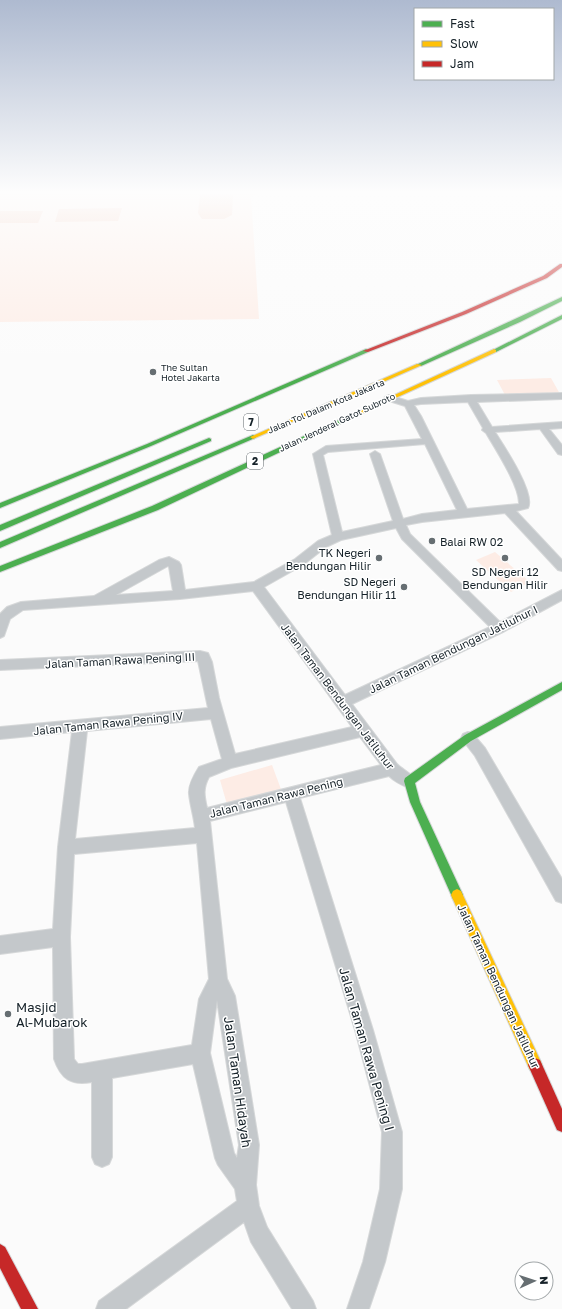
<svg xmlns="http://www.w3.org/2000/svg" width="562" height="1309" viewBox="0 0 562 1309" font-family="'Golos Text',sans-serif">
<rect width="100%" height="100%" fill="#fbfbfb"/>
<g fill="#fdece5">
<path d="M0 194H352H257L251 196 259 319 0 322Z"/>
<path d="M551 378 560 394 505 395 497 380Z"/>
<path d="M495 552 530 582 511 592 476 560Z"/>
<path d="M272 765 282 792 228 808 220 780Z"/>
</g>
<g fill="#f2c9b8">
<path d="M200 194H233L232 215 224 219H202L198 213Z"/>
<path d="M122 208 118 221 55 222 59 209Z"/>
<path d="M0 211H43L38 223H0Z"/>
</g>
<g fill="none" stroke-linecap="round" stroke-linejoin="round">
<g stroke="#d6d8d9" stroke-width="2">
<g id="street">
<path d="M562 393V399L477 402 492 427 562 422V428L549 429 562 445V455L558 454 540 429 495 432C504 446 536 494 528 508L516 511 562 560V571L558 570 505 513 422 522 406 525 410 534 500 622 562 590V600L503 632 352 704 397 764C403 770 413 774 416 781L414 786 409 788C402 785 395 782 389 776L300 798 373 1030 402 1132V1189L385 1262 369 1309H347L363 1262 380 1189 382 1132 355 1030 286 802 210 821 227 979 235 996 259 1145 256 1185 259 1206 267 1227 313 1301 316 1309H292L251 1242 244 1222 126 1309H96L99 1301 237 1201 235 1189 218 1165 215 1158 193 1064 112 1078V1157L109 1164 102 1167 95 1164 92 1157V1082C71 1086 61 1079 54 1059L53 947 0 954V936L53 929 58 847 72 732 0 739V727L208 708 198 661 0 670V660L200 651 208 653 212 662 219 698 235 754 352 727 253 591 180 599 23 610 10 619 4 636 0 638V614L7 607 21 602 94 596 159 560 169 557 179 562 181 565 185 590 254 582 295 559 318 541 332 535 313 454 326 446 422 439 405 406 386 400 384 398 386 396 389 395 408 401 421 398 471 395ZM468 402 483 428 482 430 486 433C495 448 520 487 519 504L467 509 421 416 414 405 421 404ZM425 444 457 510 422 514 403 519 380 454 375 451 370 454 393 521 342 532 323 455 328 452ZM396 528 402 539 490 627 345 695 264 587 303 565 326 547 341 540ZM168 566 169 567 173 591 116 595ZM211 719 222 759 199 767C194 775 188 785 189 794 190 805 194 817 195 828L75 839 87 731ZM360 737 381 765 207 808C204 795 203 788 209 777L231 768ZM197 843 209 979 199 999 192 1045 82 1064H78L74 1059 70 937 74 854ZM217 1000 239 1145 237 1158 234 1153 210 1053Z"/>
<path d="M468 732 473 734 485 748 562 879V903L556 901 475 756 461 738 463 734Z"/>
</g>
</g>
<g stroke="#d6d8d9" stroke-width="2">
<g id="fast">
<path d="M562 297V301L520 322 421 366 416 365Z"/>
<path d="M562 315V319L496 352 491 351Z"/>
<path d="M366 349 368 350V352L151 446 0 508V503L147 444Z"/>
<path d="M352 414 354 415V417L158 510 0 572V566L152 506Z"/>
<path d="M253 435 256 437 255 438 0 548V542Z"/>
<path d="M209 438 211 439V441L0 531V525Z"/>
<path d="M562 682V690L471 741 415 783 420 802 463 895 461 899 457 901 453 899 410 802 404 781 405 778 465 735Z"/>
</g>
</g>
<g stroke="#d6d8d9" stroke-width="2">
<g id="slow">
<path d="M494 349 496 350V352L354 417 349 416Z"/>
<path d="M417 364 422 365 255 438 253 439 250 437Z"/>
<path d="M457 889 461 891 540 1060 542 1065 540 1070 535 1072 530 1070 451 895 453 891Z"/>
</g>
</g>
<g stroke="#d6d8d9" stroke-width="2">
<g id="jam">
<path d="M560 264H562V267L547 278 466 314 368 352 363 351 462 312 543 276Z"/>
<path d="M535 1058 540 1060 562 1109V1132L557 1130 528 1065 530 1060Z"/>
<path d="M0 1244 5 1247 38 1309H21L0 1268Z"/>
</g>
</g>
<use href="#street" fill="#c4c8cb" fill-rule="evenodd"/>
<use href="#fast" fill="#4caf50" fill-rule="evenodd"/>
<use href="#slow" fill="#ffc107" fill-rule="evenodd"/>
<use href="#jam" fill="#c62828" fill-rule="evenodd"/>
</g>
<linearGradient id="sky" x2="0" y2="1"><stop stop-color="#aebad0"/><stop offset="0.51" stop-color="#fdfdfd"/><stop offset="1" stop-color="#fdfdfd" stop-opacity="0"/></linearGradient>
<rect width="562" height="377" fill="url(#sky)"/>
<g fill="#666e72" stroke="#fff" stroke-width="1.5">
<circle cx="153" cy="372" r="4"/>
<circle cx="432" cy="541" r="4"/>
<circle cx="379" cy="558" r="4"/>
<circle cx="505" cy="558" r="4"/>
<circle cx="404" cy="587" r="4"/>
<circle cx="8" cy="1014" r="4"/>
</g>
<g text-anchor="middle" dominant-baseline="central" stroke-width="3" stroke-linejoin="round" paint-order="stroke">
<g font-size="9" fill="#162229" stroke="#fff" text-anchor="start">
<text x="161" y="367">The Sultan<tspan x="161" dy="10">Hotel Jakarta</tspan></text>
</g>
<g font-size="9" fill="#162229" stroke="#fff">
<text transform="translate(326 406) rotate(-23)">Jalan Tol Dalam Kota Jakarta</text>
<text transform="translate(337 422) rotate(-25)">Jalan Jenderal Gatot Subroto</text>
</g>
<g fill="#fff" stroke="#5c6469" stroke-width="1">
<rect x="244" y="414" width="14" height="16" rx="3"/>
<rect x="247" y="453" width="16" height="16" rx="3"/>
</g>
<g font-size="10" font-weight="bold" fill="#162229">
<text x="251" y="422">7</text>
<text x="255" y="461">2</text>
</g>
<g font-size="11" fill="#162229" stroke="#fff" text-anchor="end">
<text x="440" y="541" text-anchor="start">Balai RW 02</text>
<text x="371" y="552">TK Negeri<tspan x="371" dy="13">Bendungan Hilir</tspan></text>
<text x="505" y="571" text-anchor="middle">SD Negeri 12<tspan x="505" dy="13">Bendungan Hilir</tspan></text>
<text x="396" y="581">SD Negeri<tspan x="396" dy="13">Bendungan Hilir 11</tspan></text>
</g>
<g font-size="11" fill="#162229" stroke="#fff">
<text transform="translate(453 649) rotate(-26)">Jalan Taman Bendungan Jatiluhur I</text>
<text transform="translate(120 660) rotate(-3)">Jalan Taman Rawa Pening III</text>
<text transform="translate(338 696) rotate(53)">Jalan Taman Bendungan Jatiluhur</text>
<text transform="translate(108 723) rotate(-6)">Jalan Taman Rawa Pening IV</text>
<text transform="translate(276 797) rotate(-14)">Jalan Taman Rawa Pening</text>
<text transform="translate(499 986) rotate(65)">Jalan Taman Bendungan Jatiluhur</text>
</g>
<g font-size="13" fill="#162229" stroke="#fff" text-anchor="start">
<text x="16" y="1007">Masjid<tspan x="16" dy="15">Al-Mubarok</tspan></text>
</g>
<g font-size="13" fill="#162229" stroke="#fff">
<text transform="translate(367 1049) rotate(74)">Jalan Taman Rawa Pening I</text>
<text transform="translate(238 1082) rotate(82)">Jalan Taman Hidayah</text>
</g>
</g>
<rect x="414" y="8" width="140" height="72" fill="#ffffff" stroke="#a2a7a9"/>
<rect x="422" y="21" width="20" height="6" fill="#4caf50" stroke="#a2a7a9"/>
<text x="450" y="28" font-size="12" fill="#162229">Fast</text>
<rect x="422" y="41" width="20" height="6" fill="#ffc107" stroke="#a2a7a9"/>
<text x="450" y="48" font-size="12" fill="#162229">Slow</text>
<rect x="422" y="61" width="20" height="6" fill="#c62828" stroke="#a2a7a9"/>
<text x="450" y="68" font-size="12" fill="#162229">Jam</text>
<g transform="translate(534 1281) rotate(87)"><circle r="19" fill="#ffffff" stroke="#a2a7a9"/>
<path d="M0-3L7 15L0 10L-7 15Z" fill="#666e72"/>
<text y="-6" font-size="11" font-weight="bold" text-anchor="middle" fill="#162229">N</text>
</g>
</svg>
